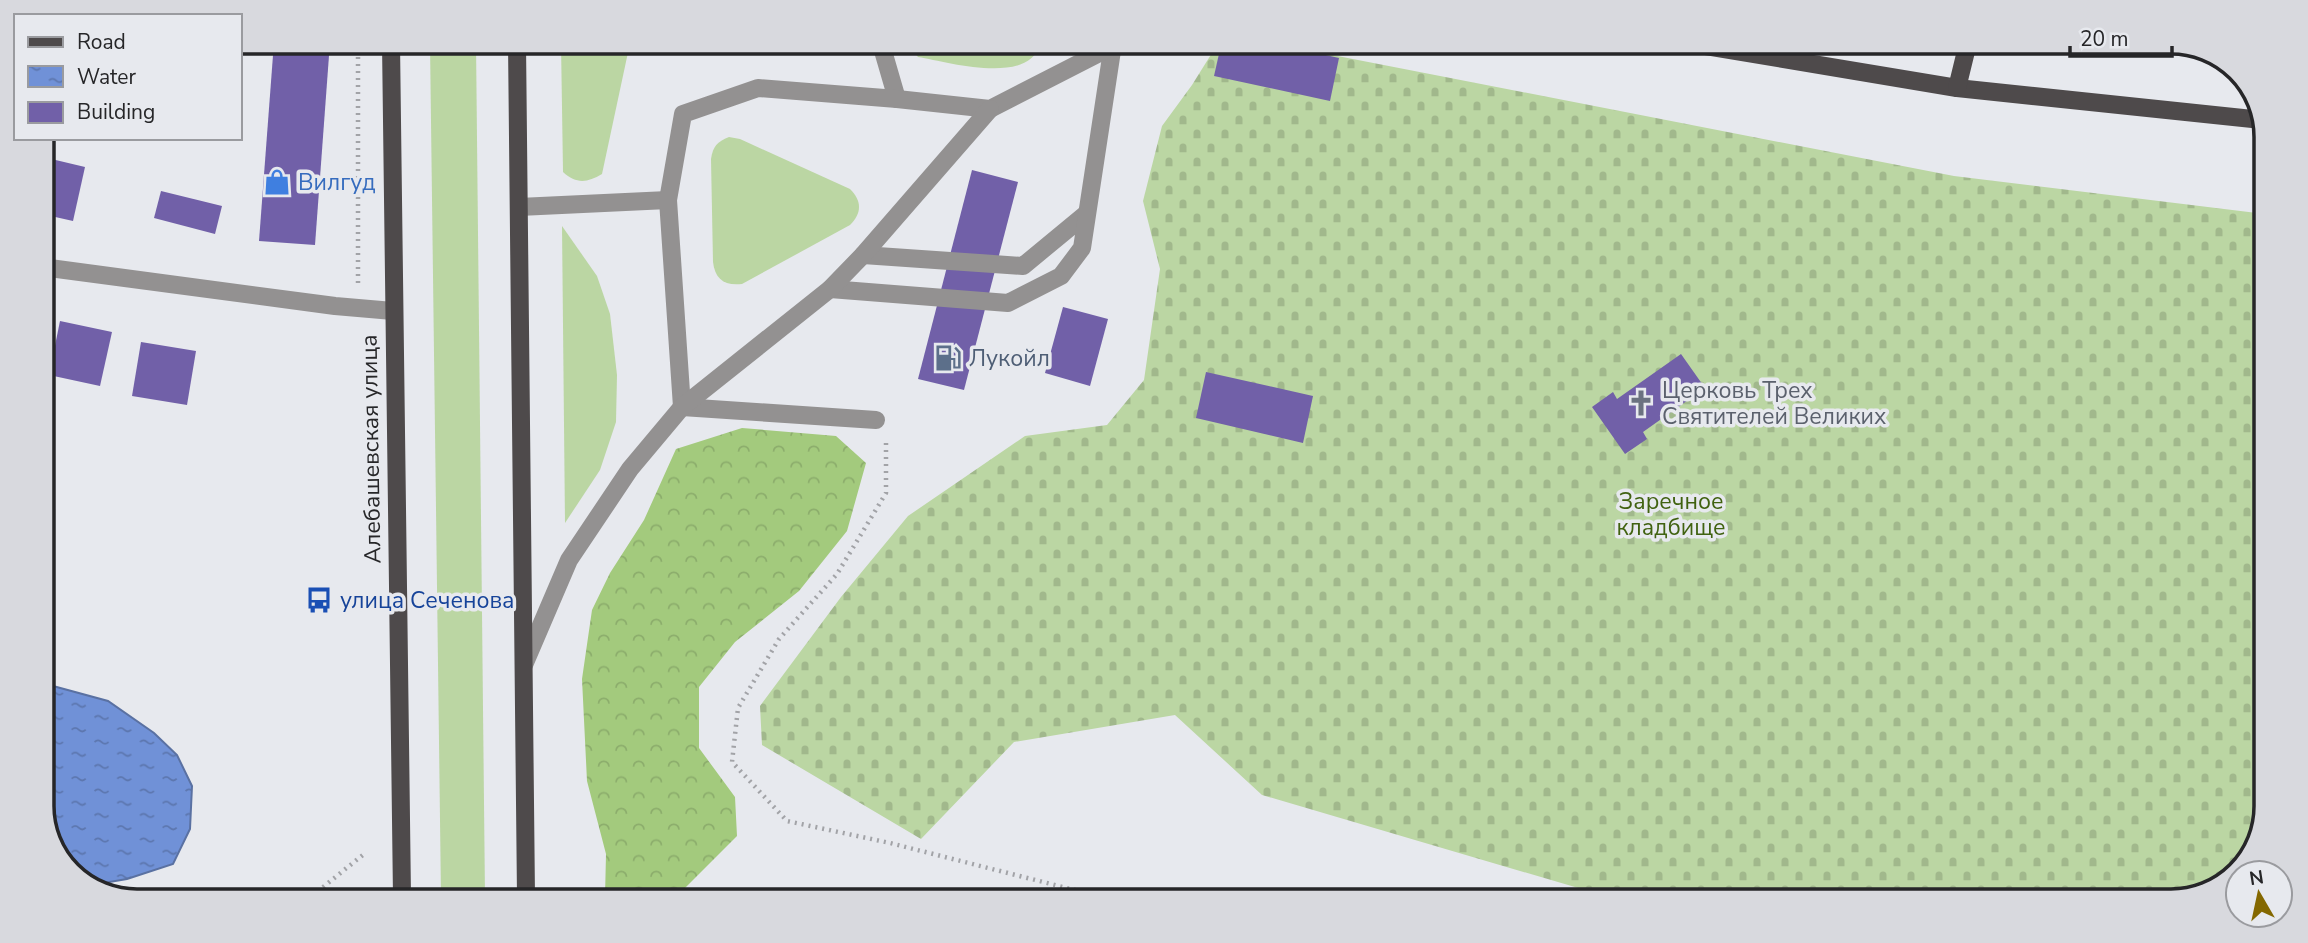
<svg xmlns="http://www.w3.org/2000/svg" width="2308" height="943" viewBox="0 0 2308 943" font-family="'Nunito Sans',sans-serif">
<defs>
<pattern id="forest-crowns" width="20" height="18" patternUnits="userSpaceOnUse" patternTransform="scale(1.75)"><rect width="20" height="18" fill="#a3ca7d"/><path d="M2 6a3 3 0 1 1 6 0M12 15a3 3 0 1 1 6 0" fill="none" stroke="#8cad6c"/></pattern>
<pattern id="cemetery-stones" width="16" height="16" patternUnits="userSpaceOnUse" patternTransform="scale(1.75)"><rect width="16" height="16" fill="#bbd6a3"/><path d="M2 7V4a2 2 0 0 1 4 0v3zM10 15v-3a2 2 0 0 1 4 0v3z" fill="#a1b88c"/></pattern>
<pattern id="water-ripples" width="26" height="14" patternUnits="userSpaceOnUse" patternTransform="scale(1.75)"><rect width="26" height="14" fill="#7091d7"/><path d="M2 4q2-2 4 0t4 0M15 11q2-2 4 0t4 0" fill="none" stroke="#5c76ae"/></pattern>
</defs>
<rect width="100%" height="100%" fill="#e7e9ee"/>
<g fill="#bbd6a3">
<path d="M430 43H476L485 897H441Z"/>
<path d="M561 43H630L602 174C587 183 576 184 563 172Z"/>
<path d="M907 44H1040C1029 86 948 62 918 57Z"/>
<path d="M729 137 740 139 850 189C862 201 862 213 850 225L742 284C724 286 715 279 713 262L711 159C713 146 717 142 729 137Z"/>
<path d="M562 226 597 276 610 314 617 375 616 422 600 470 565 523Z"/>
</g>
<path fill="url(#forest-crowns)" d="M742 428 836 436 866 463 847 531 799 591 735 642 699 687V748L735 797 737 836 676 897H605L606 854 587 781 582 679 592 610 610 573 644 520 676 449Z"/>
<path fill="url(#cemetery-stones)" d="M1217 45H1281L1954 176 2265 214 2261 836 2224 885 2171 901 1619 900 1262 795 1175 715 1014 742 921 839 762 745 760 706 841 597 908 516 1025 436 1107 425 1144 380 1160 269 1143 201 1162 126 1192 85Z"/>
<path fill="url(#water-ripples)" stroke="#5a71a2" stroke-width="2" d="M42 683 108 701 154 733 177 755 192 786 190 829 173 864 127 879 92 885 62 863 42 812Z"/>
<g fill="#7160a8">
<path d="M274 42H330L315 245 259 241Z"/>
<path d="M1221 45H1281L1339 58 1330 101 1214 76Z"/>
<path d="M43 157 85 167 73 221 42 214Z"/>
<path d="M972 170 1018 182 964 390 918 379Z"/>
<path d="M161 191 222 206 215 234 154 218Z"/>
<path d="M1063 307 1108 319 1090 386 1045 373Z"/>
<path d="M60 321 112 332 100 386 49 375Z"/>
<path d="M141 342 196 351 187 405 132 396Z"/>
<path d="M1681 354 1705 388 1643 432 1647 439 1625 454 1592 407 1613 392 1617 399Z"/>
<path d="M1206 372 1313 396 1303 443 1196 418Z"/>
</g>
<g fill="none" stroke-linecap="round" stroke-linejoin="round">
<g stroke="#a2a3a7" stroke-width="4.5" stroke-dasharray="2 5" stroke-linecap="butt">
<path d="M358 43V283"/>
<path d="M886 443V493L837 574 779 639 738 708 732 762 787 821 890 843 1106 898"/>
<path d="M312 896 364 854"/>
</g>
<g stroke="#939191" stroke-width="18">
<path d="M881 44 897 99"/>
<path d="M519 207 668 200"/>
<path d="M863 255 1023 266 1086 214"/>
<path d="M42 267 335 306 393 311"/>
<path d="M830 289 1008 303 1061 276 1082 248 1113 44"/>
<path d="M876 420 682 407 668 200 683 114 758 88 897 99 990 109 1113 46"/>
<path d="M524 665 569 560 630 469 682 407 830 289 863 255 990 109"/>
</g>
<g stroke="#4e4a4b" stroke-width="18">
<path d="M391 43 402 897"/>
<path d="M517 43 526 897"/>
<path d="M1706 46 1957 88 2262 120"/>
<path d="M1957 88 1967 47"/>
</g>
</g>
<defs>
<g id="shop-bare" transform="scale(2.1)"><path d="M-5-2.5h2.3a2.7 3.5 0 0 1 5.4 0H5L5.5 6h-11ZM-1.5-2.5h3a1.5 2.3 0 0 0-3 0Z" fill="#3f7fe0" stroke="#e7e9ee" stroke-width="2.5" paint-order="stroke"/></g>
<g id="fuel-bare" transform="scale(2.1)"><path d="M-5.5-6h7V0h2V4h1.3V-2.5L3-4.5l.8-.8L6-3V5H2.5V1h-1V6h-7ZM-4.2-4.7v3.2H.2V-4.7Z" fill="#5c6f8a" stroke="#e7e9ee" stroke-width="2.5" paint-order="stroke"/></g>
<g id="church-bare" transform="scale(2.1)"><path d="M-1.2-6h2.4v3.5h3.3v2.4h-3.3V6h-2.4V-.1h-3.3v-2.4h3.3Z" fill="#6b7280" stroke="#e7e9ee" stroke-width="2.5" paint-order="stroke"/></g>
<g id="bus-bare" transform="scale(2.1)"><path d="M-5-6H5V4H4V6H2V4H-2V6H-4V4H-5ZM-3.5-4V0h7V-4ZM-3.5 1.2v1.5H-2V1.2ZM2 1.2v1.5H3.5V1.2Z" fill="#1a4fb4" stroke="#e7e9ee" stroke-width="2.5" paint-order="stroke"/></g>
</defs>
<g fill-rule="evenodd">
<use href="#shop-bare" x="277" y="182"/>
<use href="#fuel-bare" x="948" y="358"/>
<use href="#church-bare" x="1641" y="403"/>
<use href="#bus-bare" x="319" y="600"/>
</g>
<g text-anchor="middle" dominant-baseline="central" stroke-width="7" stroke-linejoin="round" paint-order="stroke">
<g font-size="23" fill="#366cbe" stroke="#e7e9ee" text-anchor="start">
<text x="298" y="182">Вилгуд</text>
</g>
<g font-size="23" fill="#4e5e75" stroke="#e7e9ee" text-anchor="start">
<text x="969" y="358">Лукойл</text>
</g>
<g font-size="23" fill="#5b616d" stroke="#e7e9ee" text-anchor="start">
<text x="1662" y="390">Церковь Трех<tspan x="1662" dy="26">Святителей Великих</tspan></text>
</g>
<g font-size="23" fill="#262628" stroke="#e7e9ee">
<text transform="translate(371 449) rotate(-91)">Алебашевская улица</text>
</g>
<g font-size="23" fill="#406210" stroke="#e7e9ee">
<text x="1671" y="501">Заречное<tspan x="1671" dy="26">кладбище</tspan></text>
</g>
<g font-size="23" fill="#164399" stroke="#e7e9ee" text-anchor="start">
<text x="340" y="600">улица Сеченова</text>
</g>
</g>
<path d="M0 0H2308V943H0ZM137 54H2171A83 83 0 0 1 2254 137V806A83 83 0 0 1 2171 889H137A83 83 0 0 1 54 806V137A83 83 0 0 1 137 54Z" fill="#d8d9de" fill-rule="evenodd"/>
<path fill="none" stroke="#262628" stroke-width="3.5" d="M137 54H2171A83 83 0 0 1 2254 137V806A83 83 0 0 1 2171 889H137A83 83 0 0 1 54 806V137A83 83 0 0 1 137 54Z"/>
<rect x="14" y="14" width="228" height="126" fill="#e7e9ee" stroke="#9a9b9f" stroke-width="2"/>
<rect x="28" y="37" width="35" height="10" fill="#4e4a4b" stroke="#9a9b9f" stroke-width="2"/>
<text x="77" y="49" font-size="21" fill="#262628">Road</text>
<rect x="28" y="66" width="35" height="21" fill="url(#water-ripples)" stroke="#9a9b9f" stroke-width="2"/>
<text x="77" y="84" font-size="21" fill="#262628">Water</text>
<rect x="28" y="102" width="35" height="21" fill="#7160a8" stroke="#9a9b9f" stroke-width="2"/>
<text x="77" y="119" font-size="21" fill="#262628">Building</text>
<g transform="translate(2259 894) rotate(351)"><circle r="33" fill="#e7e9ee" stroke="#9a9b9f" stroke-width="2"/>
<path d="M0-5L12 26L0 18L-12 26Z" fill="#846800"/>
<text y="-10" font-size="19" font-weight="bold" text-anchor="middle" fill="#262628">N</text>
</g>
<path d="M2070 46v10h102v-10" fill="none" stroke="#262628" stroke-width="3.5"/>
<text x="2080" y="46" font-size="21" fill="#262628" stroke="#e7e9ee" stroke-width="5" paint-order="stroke">20 m</text>
</svg>
